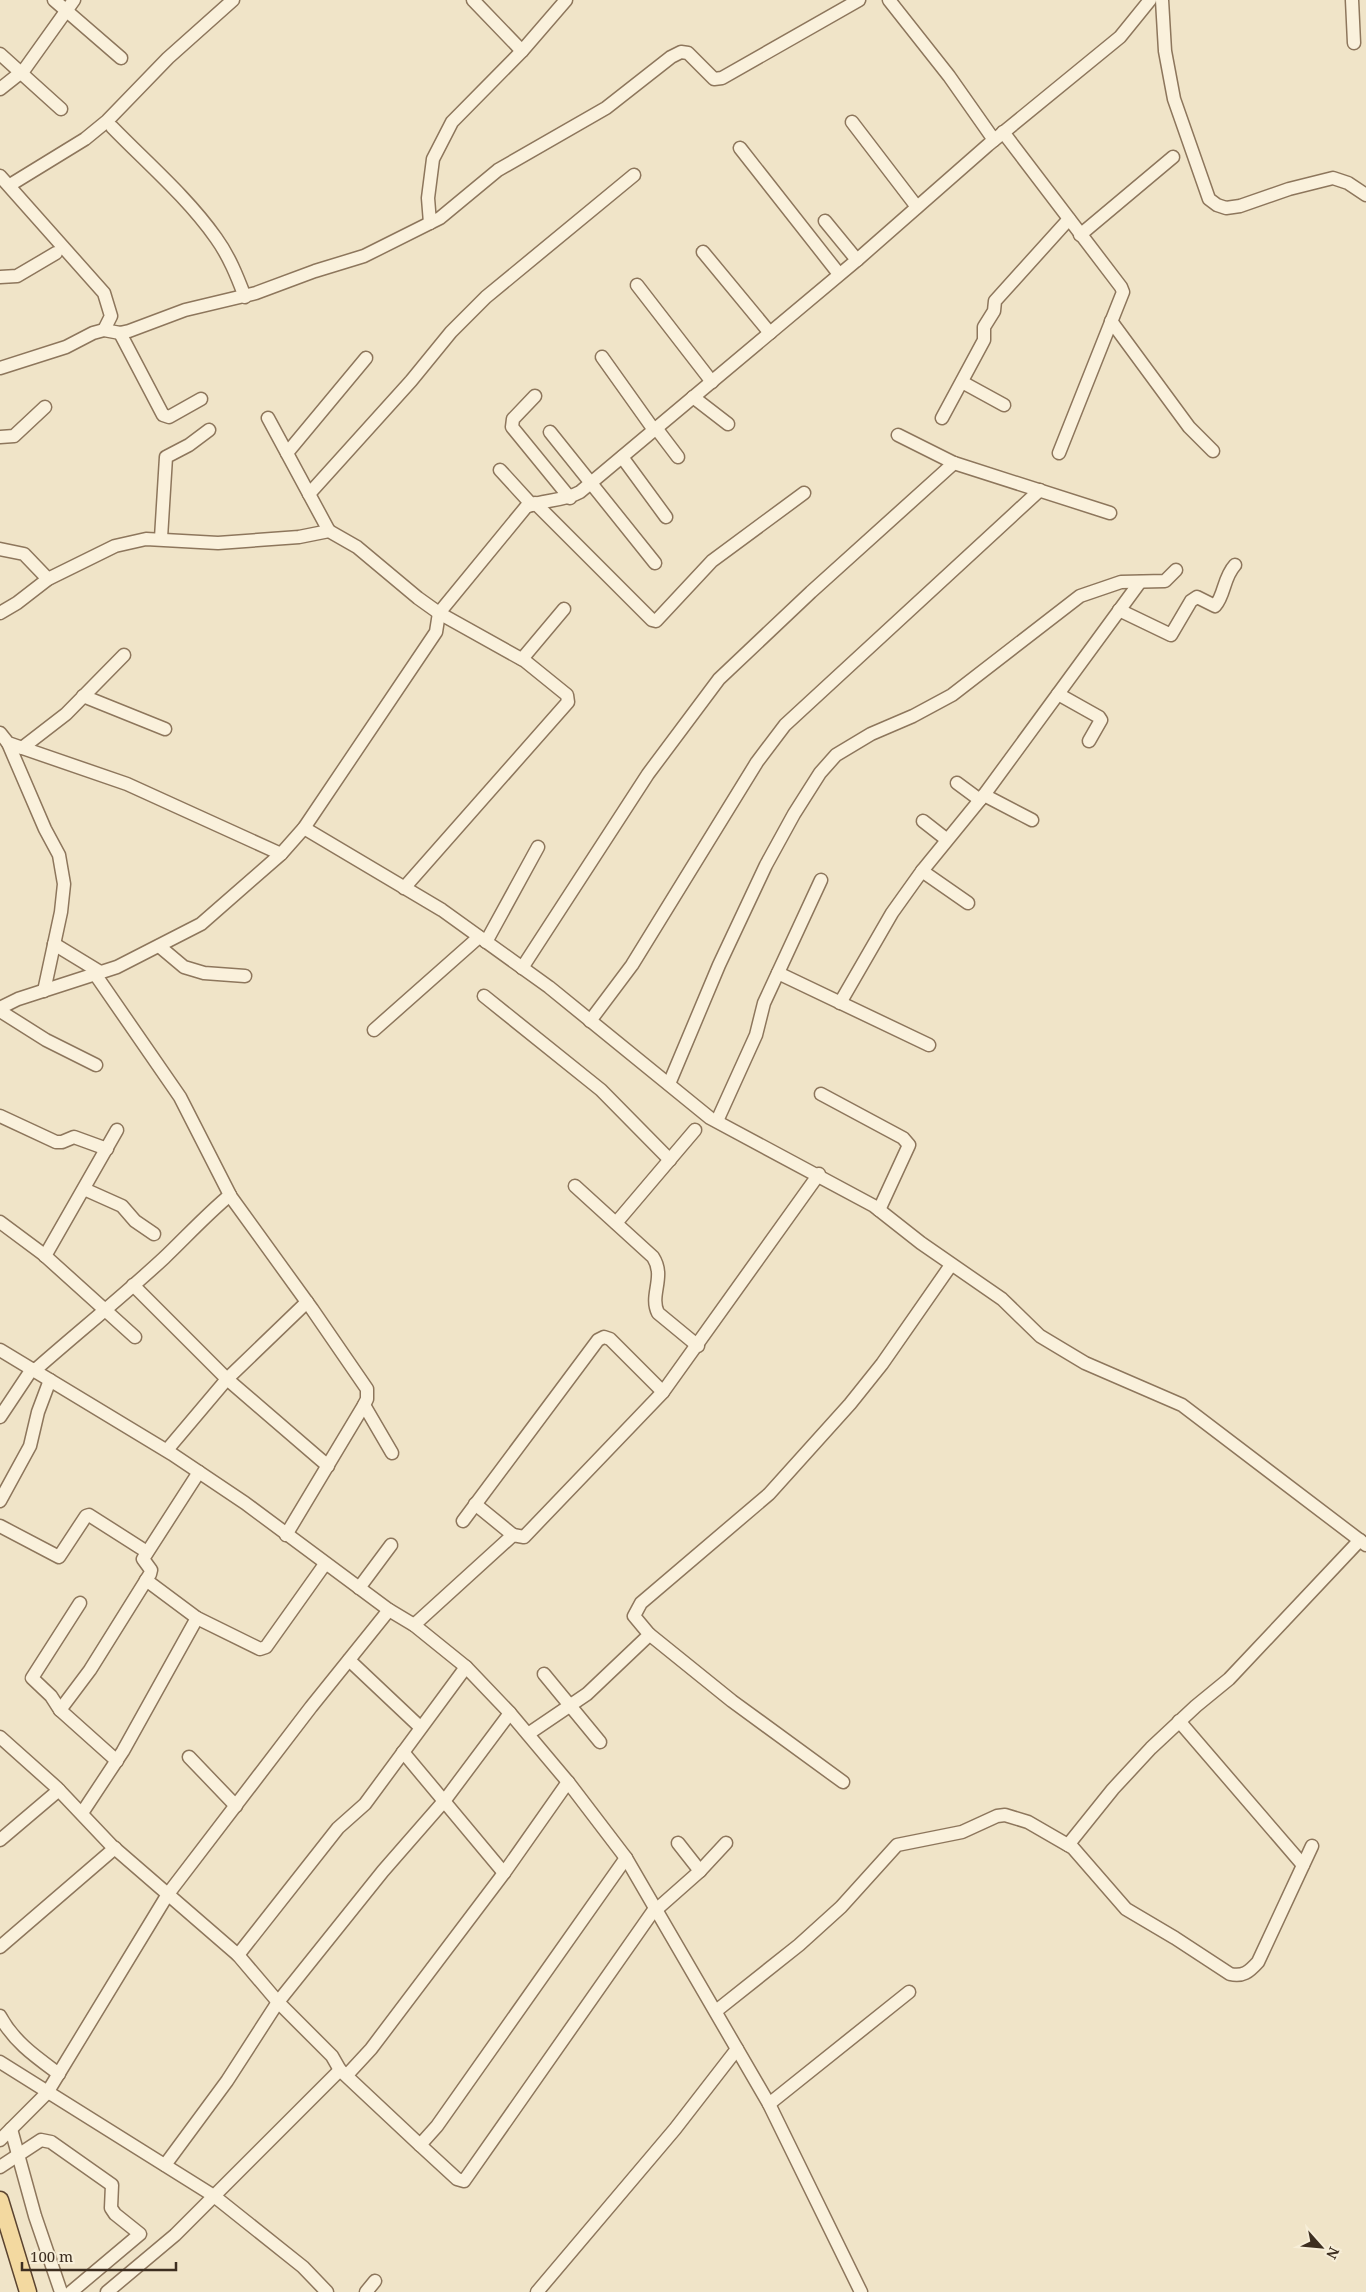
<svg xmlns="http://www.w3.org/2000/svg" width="1366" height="2292" viewBox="0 0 1366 2292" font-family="'Noto Serif',serif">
<rect width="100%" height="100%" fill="#f0e4c8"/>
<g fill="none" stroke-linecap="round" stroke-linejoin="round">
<g stroke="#8d765c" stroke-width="15">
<g id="minor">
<path d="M54 0 121 58"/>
<path d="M473 0 522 51"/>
<path d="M889 0 949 76 994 140"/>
<path d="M1162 0 1165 51 1174 99 1209 199 1217 205 1226 208 1240 206 1289 189 1333 178 1348 183 1366 195"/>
<path d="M1352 0 1354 43"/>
<path d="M0 54 61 109"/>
<path d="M0 89 24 70 74 0"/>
<path d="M852 122 917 207"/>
<path d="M112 127C147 163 187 197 216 238 229 256 237 276 245 297"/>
<path d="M1003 132 1121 287 1123 292 1059 453"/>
<path d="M740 148 839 274"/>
<path d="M0 176 104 293 111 316 104 330"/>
<path d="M10 185 85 139 107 121 168 58 233 0"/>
<path d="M825 221 857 260"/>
<path d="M430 223 428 198 433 159 452 122 522 51 566 0"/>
<path d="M1080 235 1173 157"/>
<path d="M703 252 770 333"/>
<path d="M0 277 17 276 56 253"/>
<path d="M637 285 712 382"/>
<path d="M1111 321 1189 427 1213 451"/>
<path d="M120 333 163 415 169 417 201 399"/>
<path d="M602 357 654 430"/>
<path d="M0 368 66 347 93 333 104 330 120 333 129 331 185 310 256 293 315 271 364 256 440 218 498 170 606 108 671 57 681 52 688 53 714 79 722 78 859 0"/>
<path d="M962 382 1004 405"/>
<path d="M535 396 513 419 512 427 570 498"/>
<path d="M693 397 728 424"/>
<path d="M268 418 329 531"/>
<path d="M942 418 984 340V327L994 311 995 301 1069 219"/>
<path d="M656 428 678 457"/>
<path d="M550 432 655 563"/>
<path d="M898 435 954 463 1110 513"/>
<path d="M0 437 14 436 45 407"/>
<path d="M287 453 366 358"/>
<path d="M622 457 666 517"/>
<path d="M500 470 532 505"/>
<path d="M309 494 411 381 451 332 486 297 634 175"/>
<path d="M535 503 652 620 656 621 712 561 804 493"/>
<path d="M161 538 166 457 189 445 209 430"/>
<path d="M0 549 24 554 48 579"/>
<path d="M1119 610 1171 635 1191 601 1197 597 1215 606C1225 595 1223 578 1235 565"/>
<path d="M0 613 17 603 48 579 115 546 146 539 218 543 299 537 329 531 357 547 418 598 439 613 525 661 567 695 568 702 404 888"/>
<path d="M522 659 564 609"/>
<path d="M1058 694 1099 717 1101 720 1089 741"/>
<path d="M83 696 165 729"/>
<path d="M0 733 8 743 127 784 281 854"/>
<path d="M8 743 45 829 59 855 64 884 61 912 44 991"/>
<path d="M22 748 66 714 124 655"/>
<path d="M957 783 980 800"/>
<path d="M984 795 1032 820"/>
<path d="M923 821 946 839"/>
<path d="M304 828 442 910 549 987 710 1118 874 1206 921 1243 1002 1299 1040 1336 1085 1363 1182 1405 1366 1545"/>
<path d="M922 871 968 903"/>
<path d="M486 942 538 847"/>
<path d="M54 944 100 972"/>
<path d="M159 946 184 967 204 973 245 976"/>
<path d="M522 968 648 774 719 679 811 592 954 463"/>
<path d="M778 973 929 1045"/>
<path d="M95 974 180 1097 231 1197 312 1309 367 1389V1399L364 1405 286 1535"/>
<path d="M484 996 601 1090 670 1160"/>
<path d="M840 1003 892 913 922 871 984 795 1140 582"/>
<path d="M0 1008 18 999 117 967 201 924 281 854 304 828 436 632 439 613 526 507C544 499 562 502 580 492L857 260 988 145 1120 37 1150 0"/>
<path d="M0 1011 46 1040 96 1065"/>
<path d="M590 1021 632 965 757 762 785 725 1040 490"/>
<path d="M374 1030 479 937"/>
<path d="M669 1084 719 965 766 865 794 814 820 773 836 755 871 734 913 716 952 695 1080 596 1121 582 1165 581 1176 570"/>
<path d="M821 1094 903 1138 909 1145 879 1210"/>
<path d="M0 1116 56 1142H62L74 1137 107 1149"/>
<path d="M717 1121 756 1035 764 1003 821 880"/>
<path d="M575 1186 653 1257C666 1277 649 1295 658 1313L698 1346"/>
<path d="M84 1189 122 1206 135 1221 154 1234"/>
<path d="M0 1222 43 1254 135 1337"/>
<path d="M616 1223 695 1130"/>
<path d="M45 1256 117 1130"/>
<path d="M133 1285 227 1379 328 1466"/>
<path d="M0 1350 172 1454 245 1503 389 1610 414 1625 466 1667 510 1713 568 1782 626 1858 769 2104 861 2292"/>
<path d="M34 1371C77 1333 122 1297 164 1258 186 1237 206 1215 230 1195"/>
<path d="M364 1405 392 1453"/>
<path d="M0 1417 32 1369"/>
<path d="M167 1450 227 1379 307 1302"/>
<path d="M0 1501 30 1446 38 1412 50 1380"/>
<path d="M475 1504 513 1535"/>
<path d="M463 1521 598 1340 604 1337 610 1339 663 1392"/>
<path d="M0 1526 59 1557 86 1516 89 1515 147 1552"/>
<path d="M146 1580 197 1618 260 1649 266 1647 325 1564"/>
<path d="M359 1588 391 1545"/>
<path d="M80 1603 32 1678 51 1696 60 1710 117 1761"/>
<path d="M414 1625 513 1535 524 1537 663 1392 819 1174"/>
<path d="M649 1634 732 1701 843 1782"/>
<path d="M349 1660 420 1727"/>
<path d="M544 1674 600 1742"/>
<path d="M60 1710 90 1670 150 1574 151 1570 143 1559 199 1472"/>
<path d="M1179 1721 1303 1865"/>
<path d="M528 1734 587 1694 646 1638 649 1634 634 1616 641 1603 769 1494 850 1404 882 1364 951 1265"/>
<path d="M0 1737 56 1787 111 1845 238 1955 278 2002 332 2056 340 2070"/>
<path d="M403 1752 504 1873"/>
<path d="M189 1757 236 1806"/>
<path d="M82 1813 123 1751 197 1618"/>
<path d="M0 1840 59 1790"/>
<path d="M678 1843 700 1871"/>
<path d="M1068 1845 1113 1789 1151 1748 1196 1706 1229 1679 1360 1540"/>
<path d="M657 1909 700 1871 726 1843"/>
<path d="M0 1947 115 1848"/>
<path d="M238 1955 338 1828 365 1804 466 1667"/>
<path d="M716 2011 799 1945 841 1907 897 1845 962 1832 997 1816 1005 1815 1028 1822 1073 1848 1126 1909 1175 1938 1230 1974C1243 1977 1249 1972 1258 1962L1312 1846"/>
<path d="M0 2016C14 2042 36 2057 59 2074"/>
<path d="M0 2062 214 2196 340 2070 420 2145 437 2126 626 1858"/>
<path d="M347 2075 371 2049 504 1873 568 1782"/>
<path d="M769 2104 909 1992"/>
<path d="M11 2129 35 2216 61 2292"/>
<path d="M0 2140 47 2093 168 1894 311 1707 389 1610"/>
<path d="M420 2145 457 2179 464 2181 656 1907"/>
<path d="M165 2165 227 2081 278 2002 383 1871 445 1800 510 1713"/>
<path d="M0 2167 41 2140 51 2142 112 2185 111 2208 115 2214 140 2234 71 2292"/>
<path d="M107 2292 175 2235 214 2196 303 2267 327 2292"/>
<path d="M366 2292 375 2281"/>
<path d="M537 2292 675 2129 737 2049"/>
</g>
</g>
<g stroke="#5b4430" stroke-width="19">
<path id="major" d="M0 2200 28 2292"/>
</g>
<use href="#minor" stroke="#faf1dc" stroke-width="12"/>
<use href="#major" stroke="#f3d9a0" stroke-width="16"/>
</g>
<g transform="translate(1321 2247) rotate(117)" stroke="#f7eed8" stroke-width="4" paint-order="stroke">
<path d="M0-4L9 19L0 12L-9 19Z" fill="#3d2e20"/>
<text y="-8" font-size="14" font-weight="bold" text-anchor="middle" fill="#3d2e20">N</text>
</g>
<path d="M22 2262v8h154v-8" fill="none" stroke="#3d2e20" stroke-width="2.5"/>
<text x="30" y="2262" font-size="15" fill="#3d2e20" stroke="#f7eed8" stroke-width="4" paint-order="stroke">100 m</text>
</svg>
